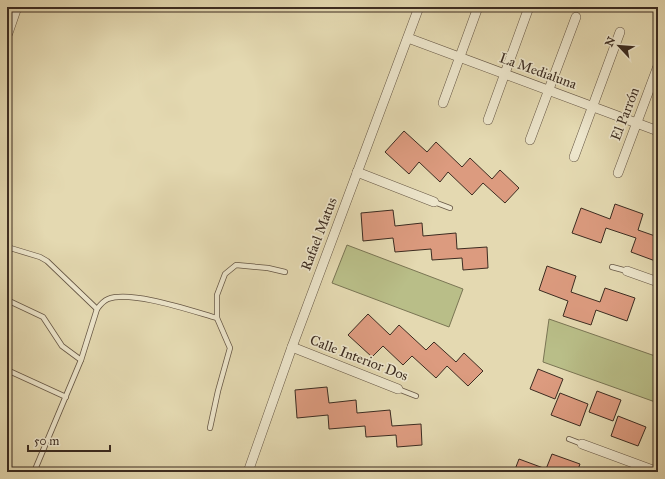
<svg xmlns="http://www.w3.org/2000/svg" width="665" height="479" viewBox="0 0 665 479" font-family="'IM FELL Great Primer',serif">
<rect width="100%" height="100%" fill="#e4d9b1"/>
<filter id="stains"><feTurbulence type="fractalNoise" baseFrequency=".005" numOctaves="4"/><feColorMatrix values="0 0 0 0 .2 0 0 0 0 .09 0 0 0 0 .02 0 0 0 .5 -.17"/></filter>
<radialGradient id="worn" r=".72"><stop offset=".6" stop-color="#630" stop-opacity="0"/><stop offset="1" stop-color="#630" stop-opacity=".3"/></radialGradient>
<g fill="#b9be88" stroke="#7a7554">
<path d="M347 245 463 289 449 327 332 283Z"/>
<path d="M549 319 658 357V403L543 362Z"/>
</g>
<g fill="#dc9b7f" stroke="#3c2c21">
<path d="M404 131 427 152 436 142 462 167 470 158 492 179 500 170 519 188 505 203 483 183 472 195 448 172 440 182 419 162 409 174 385 152Z"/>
<path d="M615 204 643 214 638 230 658 237V262L631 252 636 238 606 228 601 243 572 233 581 208 610 219Z"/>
<path d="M393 210 395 226 422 223 423 236 456 233 457 249 487 247 488 268 463 270 462 258 432 260 431 249 395 252 393 238 363 241 361 213Z"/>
<path d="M547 266 576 276 571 292 600 302 605 288 635 298 627 321 596 310 591 325 563 316 568 301 539 290Z"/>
<path d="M368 314 390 335 399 325 426 350 434 342 456 362 464 353 483 371 468 386 447 366 436 378 412 356 403 365 383 346 372 357 348 335Z"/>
<path d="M538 369 563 379 555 399 530 389Z"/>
<path d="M327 387 329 403 356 400 357 413 390 410 392 426 421 424 422 445 397 447 396 435 366 437 365 426 329 429 328 415 297 418 295 390Z"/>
<path d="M597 391 621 400 613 421 589 412Z"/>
<path d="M560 393 588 404 580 426 551 415Z"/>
<path d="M618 416 646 427 638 446 611 436Z"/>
<path d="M552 454 580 464 577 472H514L519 459 546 469Z"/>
</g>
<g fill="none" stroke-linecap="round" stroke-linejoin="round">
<g stroke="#665745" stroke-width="6">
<g id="lane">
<path d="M434 202 450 208"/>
<path d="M7 247 40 257 47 261 97 309"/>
<path d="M612 267 627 271"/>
<path d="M7 300 43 317 62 346 81 360"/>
<path d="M7 370 66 397"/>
<path d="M398 389 416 396"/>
<path d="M210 428 218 391 230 348 217 318V295L225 274 236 265 268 268 285 272"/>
<path d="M569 439 582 444"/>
<path d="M34 472 81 360 97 309C100 305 103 301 108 299 131 290 192 311 217 318"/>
</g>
</g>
<g stroke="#665745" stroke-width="10">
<g id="street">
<path d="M7 33H8L17 7"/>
<path d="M408 38 658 131"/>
<path d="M443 103 478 7"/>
<path d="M488 120 529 7"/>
<path d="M530 140 576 17"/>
<path d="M574 157 620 32"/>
<path d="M357 172 434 202"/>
<path d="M618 173 658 66"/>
<path d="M627 271 658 282"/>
<path d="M292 347 398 389"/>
<path d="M582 444 658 472"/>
<path d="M248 472 292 347 419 7"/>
</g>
</g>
<use href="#lane" stroke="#ede6cc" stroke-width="4.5"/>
<use href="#street" stroke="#ede6cc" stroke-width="9"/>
</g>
<g text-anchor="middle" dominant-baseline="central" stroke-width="3.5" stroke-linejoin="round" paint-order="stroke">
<g font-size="14" fill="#3c2c21" stroke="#ede6cc">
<text transform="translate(538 71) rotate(20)">La Medialuna</text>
<text transform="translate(625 114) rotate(-69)">El Parrón</text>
<text transform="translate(319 234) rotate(-69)">Rafael Matus</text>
<text transform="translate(359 358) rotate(21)">Calle Interior Dos</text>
</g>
</g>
<rect width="665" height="479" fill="none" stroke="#e4d9b1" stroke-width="24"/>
<rect x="8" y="8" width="649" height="463" fill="none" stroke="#3c2c21" stroke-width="2"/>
<rect x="12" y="12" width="641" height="455" fill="none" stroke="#3c2c21"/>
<g transform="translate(619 46) rotate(296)" stroke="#ede6cc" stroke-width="3" paint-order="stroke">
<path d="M0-3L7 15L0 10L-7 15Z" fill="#3c2c21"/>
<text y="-6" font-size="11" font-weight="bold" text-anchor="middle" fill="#3c2c21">N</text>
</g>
<path d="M28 445v6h82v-6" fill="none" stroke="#3c2c21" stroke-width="2"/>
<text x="34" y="445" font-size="12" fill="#3c2c21" stroke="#ede6cc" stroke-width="3" paint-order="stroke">50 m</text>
<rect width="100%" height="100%" filter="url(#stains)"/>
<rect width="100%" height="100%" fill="url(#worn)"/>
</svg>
